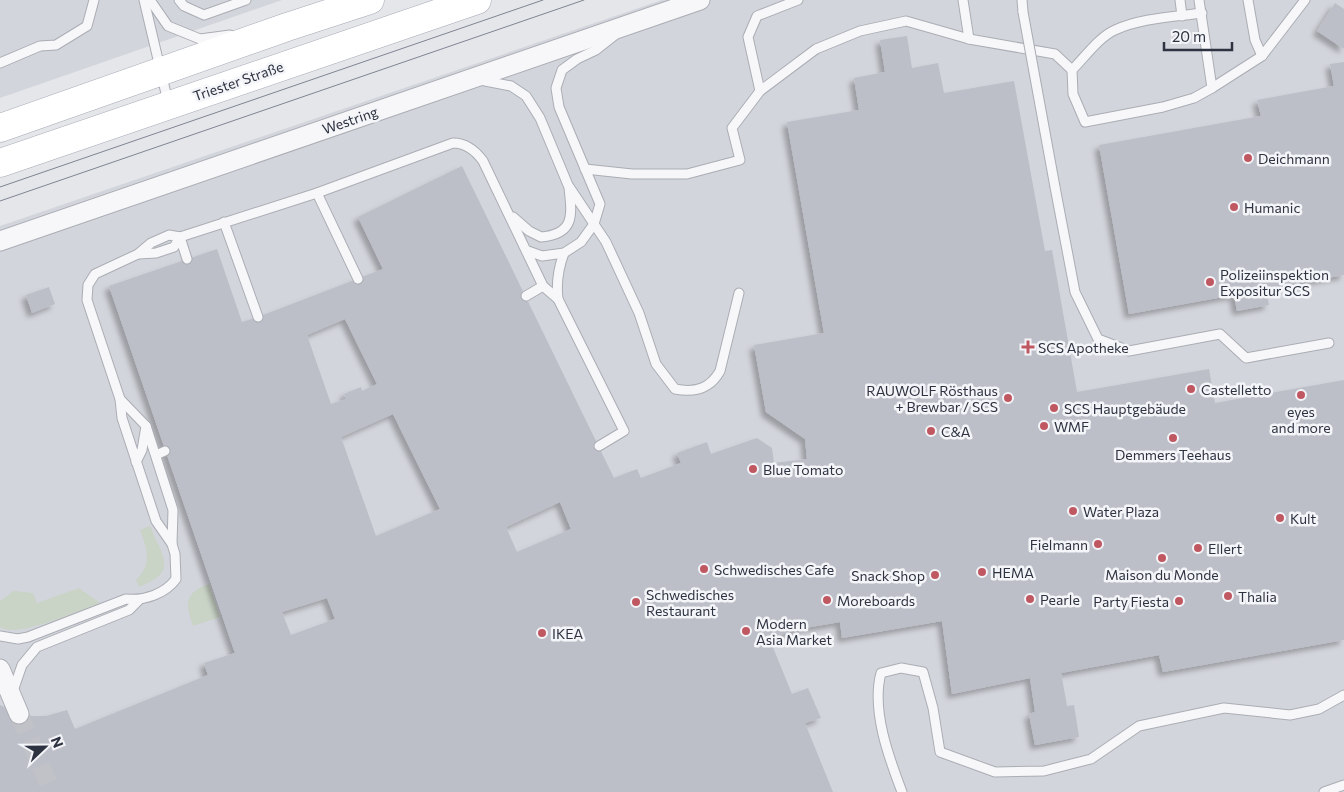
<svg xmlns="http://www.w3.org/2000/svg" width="1344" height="792" viewBox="0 0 1344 792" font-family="Commissioner,sans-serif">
<defs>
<filter id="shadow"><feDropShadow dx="-4.5" dy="4.5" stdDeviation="2.5" flood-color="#0004"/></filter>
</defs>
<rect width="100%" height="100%" fill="#e4e6ea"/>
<g fill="#d3d5dc">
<path d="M0 0H282L0 98Z"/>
<path d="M662 0H1344V792H0V226Z"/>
</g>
<g fill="#c9d3c6">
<path d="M150 526C163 558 179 571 139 587L136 580C153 564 147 549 140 530Z"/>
<path d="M209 584 220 617 193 626C185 603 184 593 209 584Z"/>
<path d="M79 588 100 603C80 610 17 639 0 627V601L14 591 33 593 37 603Z"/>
</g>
<g fill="#bcbfc7" fill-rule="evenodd" filter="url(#shadow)">
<path d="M1335 3 1344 9V49L1317 31Z"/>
<path d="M907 36 912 68 938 63 944 93 1014 81 1045 251 1052 250 1077 392 1209 369 1215 403 1344 380V640L1163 672 1159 655 1061 673 1067 706 1074 705 1079 737 1035 745 1029 714 1035 712 1030 678 952 694 942 621 842 638 840 622 793 630 770 640 792 694 808 688 821 718 805 723 833 792H0V705L19 714 33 716H46L67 710 75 729 208 675 204 663 235 653 109 286 217 249 242 322 258 317 383 269 358 217 462 166 614 478 637 469 641 478 681 463 677 453 707 442 711 454 757 438 772 448 774 463 807 459 805 439 766 412 754 345 824 333 787 122 859 110 854 78 885 72 880 40ZM345 319 377 384 362 391 361 387 344 394 346 399 331 404 307 335ZM393 414 440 509 376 536 341 437ZM560 502 571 529 517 552 506 527ZM327 598 335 619 291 635 282 612Z"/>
<path d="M1344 62V275L1266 289 1269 305 1237 311 1234 295 1129 314 1099 145 1261 116 1257 100 1334 86 1330 64Z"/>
<path d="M49 287 55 304 32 313 26 295Z"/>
</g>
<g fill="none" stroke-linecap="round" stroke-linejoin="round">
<path stroke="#c0c2c8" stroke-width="19" stroke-dasharray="19 9" stroke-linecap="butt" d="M19 714 52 792"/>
<g stroke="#aaadb4" stroke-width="11">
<g id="service">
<path d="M144 0 168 102"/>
<path d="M150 0 168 26 200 39 230 35"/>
<path d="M179 0 184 6 204 15 246 0"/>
<path d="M963 0 969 39"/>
<path d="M1022 0 1023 12"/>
<path d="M1180 0 1182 16"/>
<path d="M1199 0 1212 88"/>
<path d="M1248 0 1255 40 1262 56"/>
<path d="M1202 13C1173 17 1141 18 1115 30 1099 37 1085 57 1072 70L1073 94 1085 122 1163 107 1194 98 1212 88 1262 56 1305 0"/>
<path d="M0 63 40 46 56 45 87 26 94 0"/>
<path d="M480 80 511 86 526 96 540 118 568 185 606 242 639 313 656 364 675 389C695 393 710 389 720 371L739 293"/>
<path d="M760 91 748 37 757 16 798 0"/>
<path d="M585 169 632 174H687L740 160 732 128 760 91 816 49 860 31 906 21 969 39 1055 54 1072 70"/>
<path d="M1055 187 1075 292 1098 339 1129 351 1220 334 1246 358 1329 343"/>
<path d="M317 193 358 279"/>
<path d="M513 217 529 231 541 237C575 234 572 215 569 188"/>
<path d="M224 222 258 317"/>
<path d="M180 237 187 259"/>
<path d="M528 251 542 256 564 253 581 242 594 224 600 204 559 107 556 88 562 70 577 59 596 50 615 35"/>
<path d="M564 253C558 269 556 282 558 299L624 431 599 446"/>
<path d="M138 254 156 253 174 247 180 237"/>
<path d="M526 296 543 286"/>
<path d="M120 399 146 426 173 510 172 544"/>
<path d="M156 455 165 451"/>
<path d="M136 462 142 450 146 426"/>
<path d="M0 636 18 639 28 637 126 599C144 601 165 594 176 579L175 554 172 544 156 521 122 418 120 399 87 300 88 285 95 274 138 254 151 243 169 235 180 237 317 193 453 143C466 143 475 150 483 161L543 286 558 299"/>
<path d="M13 691 22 665 37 647 129 610 139 600"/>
<path d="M902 792C889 758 871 710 881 673L901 668 923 672 933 708 940 752 995 772 1044 771 1091 759 1139 726 1224 708 1290 715 1319 709 1344 695"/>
<path d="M1324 792 1344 785"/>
</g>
</g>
<g stroke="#aaadb4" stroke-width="21">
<g id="minor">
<path d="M0 241 700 0"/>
<path d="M0 669 19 714"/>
</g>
</g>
<g stroke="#a5aab5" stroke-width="29">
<g id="primary">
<path d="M0 128 287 27 370 0"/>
<path d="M0 163 477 0"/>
</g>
</g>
<use href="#service" stroke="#f7f7f9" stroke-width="9"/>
<use href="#minor" stroke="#f7f7f9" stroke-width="19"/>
<use href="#primary" stroke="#fff" stroke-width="28"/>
<g stroke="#7f8592" stroke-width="1">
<path d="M0 187 543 0"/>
<path d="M0 201 584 0"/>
</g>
<g stroke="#aaadb4" stroke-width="11" stroke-linecap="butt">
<path id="service-bridge" d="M1023 12 1055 187"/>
</g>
<use href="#service-bridge" stroke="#f7f7f9" stroke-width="9"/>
</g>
<g fill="#c05862" stroke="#f4f5f8" stroke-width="2">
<circle cx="1248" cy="158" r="5"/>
<circle cx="1234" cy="207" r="5"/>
<circle cx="1210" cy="282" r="5"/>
<path d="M1025.5 339.5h5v5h5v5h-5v5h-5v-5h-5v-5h5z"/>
<circle cx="1191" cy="389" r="5"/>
<circle cx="1301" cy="395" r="5"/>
<circle cx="1008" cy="398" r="5"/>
<circle cx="1054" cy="408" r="5"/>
<circle cx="1044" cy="426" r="5"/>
<circle cx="931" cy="431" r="5"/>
<circle cx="1173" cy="438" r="5"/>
<circle cx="753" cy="469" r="5"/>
<circle cx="1073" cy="511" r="5"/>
<circle cx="1280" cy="518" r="5"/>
<circle cx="1098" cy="544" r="5"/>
<circle cx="1198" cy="548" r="5"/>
<circle cx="1162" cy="558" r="5"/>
<circle cx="704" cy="569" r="5"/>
<circle cx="982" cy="572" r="5"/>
<circle cx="935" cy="575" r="5"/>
<circle cx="1228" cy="596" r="5"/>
<circle cx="1030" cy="599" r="5"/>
<circle cx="827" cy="600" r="5"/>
<circle cx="1179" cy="601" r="5"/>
<circle cx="636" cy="602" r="5"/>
<circle cx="746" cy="631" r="5"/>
<circle cx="542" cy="633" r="5"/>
</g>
<g text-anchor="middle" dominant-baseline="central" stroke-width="5" stroke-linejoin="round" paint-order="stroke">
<g font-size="14" fill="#2e3341" stroke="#f4f5f8">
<text transform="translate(238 81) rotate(-19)">Triester Straße</text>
<text transform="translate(350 120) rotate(-19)">Westring</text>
</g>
<g font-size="14" fill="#2e3341" stroke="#f4f5f8" text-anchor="start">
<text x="1258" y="158">Deichmann</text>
<text x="1244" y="207">Humanic</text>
<text x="1220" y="274">Polizeiinspektion<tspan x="1220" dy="16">Expositur SCS</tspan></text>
<text x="1038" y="347">SCS Apotheke</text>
<text x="1201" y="389">Castelletto</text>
<text x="998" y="390" text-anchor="end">RAUWOLF Rösthaus<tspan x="998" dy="16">+ Brewbar / SCS</tspan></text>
<text x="1064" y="408">SCS Hauptgebäude</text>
<text x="1301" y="411" text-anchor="middle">eyes<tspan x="1301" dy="16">and more</tspan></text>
<text x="1054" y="426">WMF</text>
<text x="941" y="431">C&amp;A</text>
<text x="1173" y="454" text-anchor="middle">Demmers Teehaus</text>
<text x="763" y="469">Blue Tomato</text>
<text x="1083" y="511">Water Plaza</text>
<text x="1290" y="518">Kult</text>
<text x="1088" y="544" text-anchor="end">Fielmann</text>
<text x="1208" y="548">Ellert</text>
<text x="714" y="569">Schwedisches Cafe</text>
<text x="992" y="572">HEMA</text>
<text x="1162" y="574" text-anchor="middle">Maison du Monde</text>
<text x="925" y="575" text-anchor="end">Snack Shop</text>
<text x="646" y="594">Schwedisches<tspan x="646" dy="16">Restaurant</tspan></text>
<text x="1238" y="596">Thalia</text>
<text x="1040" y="599">Pearle</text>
<text x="837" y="600">Moreboards</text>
<text x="1169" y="601" text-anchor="end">Party Fiesta</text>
<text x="756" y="623">Modern<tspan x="756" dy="16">Asia Market</tspan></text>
<text x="552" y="633">IKEA</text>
</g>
</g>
<g transform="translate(45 747) rotate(68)" stroke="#f4f5f8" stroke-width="4" paint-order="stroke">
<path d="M0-4L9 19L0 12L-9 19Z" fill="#2e3341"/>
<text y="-8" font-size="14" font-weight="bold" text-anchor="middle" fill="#2e3341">N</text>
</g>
<path d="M1164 42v8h68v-8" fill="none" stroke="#2e3341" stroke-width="2.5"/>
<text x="1172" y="42" font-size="15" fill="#2e3341" stroke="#f4f5f8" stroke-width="4" paint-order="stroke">20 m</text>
</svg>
